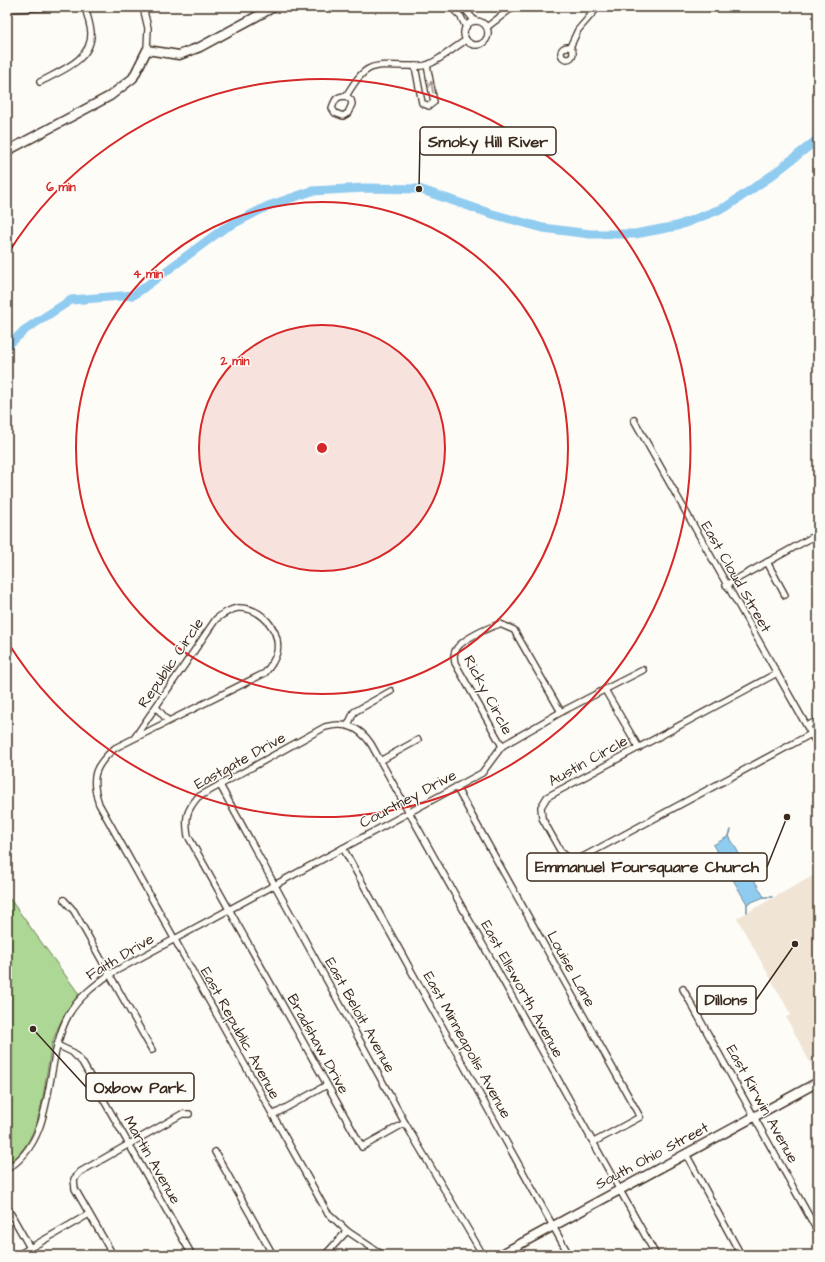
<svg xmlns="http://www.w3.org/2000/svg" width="825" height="1262" viewBox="0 0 825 1262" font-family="'Architects Daughter',sans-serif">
<rect width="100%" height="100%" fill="#fdfcf7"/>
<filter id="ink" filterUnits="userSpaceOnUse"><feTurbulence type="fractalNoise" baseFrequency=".025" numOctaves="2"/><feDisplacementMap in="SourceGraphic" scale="8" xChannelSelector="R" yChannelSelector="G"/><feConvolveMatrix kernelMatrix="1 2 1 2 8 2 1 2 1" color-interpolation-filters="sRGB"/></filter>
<g filter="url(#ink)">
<path fill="#f0e4d5" d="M818 873V1070L815 1072 786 1017 791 1015 737 918Z"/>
<path fill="#add795" stroke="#74805a" d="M7 895 79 994C68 1010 56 1026 52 1045 42 1087 45 1137 7 1165Z"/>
<path fill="#90cbf0" stroke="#6e8b9c" d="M729 836 764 897 747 904 713 845Z"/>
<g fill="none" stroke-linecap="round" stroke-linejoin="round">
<g stroke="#6e8b9c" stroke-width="1.5">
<path d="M729 836 731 830"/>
<path d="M764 897H772"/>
<path d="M747 904V912"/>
</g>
<path stroke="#90cbf0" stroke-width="9" d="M7 346 26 329 71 300 134 295 223 229 268 206 312 191 365 188 419 189 489 213 543 228 590 234H635L677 226 726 207 771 176 818 139"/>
<g stroke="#3b2a1e" stroke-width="8">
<g id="street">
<path d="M143 7 148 28 147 50"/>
<path d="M451 7 461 17 466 27"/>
<path d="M463 7 475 21"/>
<path d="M7 9 58 7"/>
<circle cx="476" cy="33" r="12"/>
<path d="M487 27 513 7"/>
<path d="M570 47 578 30 598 7"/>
<circle cx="567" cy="53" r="6"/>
<path d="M415 66 422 103 429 106 434 102 427 65"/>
<path d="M40 82C60 71 93 60 91 32 90 24 87 15 85 7"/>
<path d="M346 96 351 100 352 104 348 113 343 116 335 113 332 108C335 100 336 96 346 96 365 65 369 64 405 66 412 66 420 67 427 65 439 61 455 47 466 40"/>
<path d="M634 420 818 746"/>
<path d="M767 562 785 595"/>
<path d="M726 585 818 534"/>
<path d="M777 673 547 797 541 807 542 818 561 852 570 859H579L811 734"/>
<path d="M605 690 639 748"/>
<path d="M156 707 168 721"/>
<path d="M348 725 354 712 391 691"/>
<path d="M807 726 818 720"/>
<path d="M135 737 216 619C223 614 230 609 238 608 260 607 281 629 277 652 275 660 270 667 265 673L115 748C94 766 90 778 99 804L327 1212 347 1231 383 1255"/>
<path d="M502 746 455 663C454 658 453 653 457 648 463 639 489 627 500 624L514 630 561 712"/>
<path d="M380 761 418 740"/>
<path d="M220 785 405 1123 483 1255"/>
<path d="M456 787 640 1117 594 1142"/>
<path d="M343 848 569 1255"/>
<path d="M64 900 74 911 152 1050"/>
<path d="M683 989 818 1232"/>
<path d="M57 1045 72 1052 82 1062 192 1255"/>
<path d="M273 1115 327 1085"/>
<path d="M405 1123 362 1147 188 836C185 818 186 811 198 797L325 727C345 722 359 726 371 744L656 1255"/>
<path d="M215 1152 273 1255"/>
<path d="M686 1154 741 1255"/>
<path d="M7 1169C59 1137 42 1062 69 1014 79 997 94 986 110 974L482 773 502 746 561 712 643 670"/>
<path d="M7 1207 34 1255"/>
<path d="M18 1255 89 1214"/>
<path d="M113 1255 75 1189 74 1179 80 1172 182 1114H189"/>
<path d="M325 1255 347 1231"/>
</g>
</g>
<g stroke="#3b2a1e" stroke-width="11">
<g id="secondary">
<path d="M7 151 110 96 133 78 147 50 179 55 200 47 274 7"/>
<path d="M500 1255 818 1082"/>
</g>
</g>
<use href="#street" stroke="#fdfcf7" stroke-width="5.5"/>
<use href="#secondary" stroke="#fdfcf7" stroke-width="8"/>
</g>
<defs><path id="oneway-shaft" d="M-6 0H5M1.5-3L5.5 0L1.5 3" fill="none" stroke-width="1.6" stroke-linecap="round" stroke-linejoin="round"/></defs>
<use stroke="#9c938a" href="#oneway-shaft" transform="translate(432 87) rotate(-100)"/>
</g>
<circle cx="322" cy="448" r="123" fill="#d62828" fill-opacity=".12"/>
<g fill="none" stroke="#d62828" stroke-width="2">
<circle cx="322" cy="448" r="123"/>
<circle cx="322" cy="448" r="246"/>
<path d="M7 255A369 369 0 1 1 7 641"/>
</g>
<g text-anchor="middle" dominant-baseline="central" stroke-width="3" stroke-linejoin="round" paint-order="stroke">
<g font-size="15" fill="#3b2a1e" stroke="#fdfcf7">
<text transform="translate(736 577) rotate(60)">East Cloud Street</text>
<text transform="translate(171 663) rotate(-56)">Republic Circle</text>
<text transform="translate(488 695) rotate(62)">Ricky Circle</text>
<text transform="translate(240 761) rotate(-29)">Eastgate Drive</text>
<text transform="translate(588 761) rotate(-29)">Austin Circle</text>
<text transform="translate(408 799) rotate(-28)">Courtney Drive</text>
<text transform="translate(120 957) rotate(-31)">Faith Drive</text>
<text transform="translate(571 969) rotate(61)">Louise Lane</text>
<text transform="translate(522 989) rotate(61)">East Ellsworth Avenue</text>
<text transform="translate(360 1015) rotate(61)">East Beloit Avenue</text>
<text transform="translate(240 1033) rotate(61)">East Republic Avenue</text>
<text transform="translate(318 1044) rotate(61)">Bradshaw Drive</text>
<text transform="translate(467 1045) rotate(61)">East Minneapolis Avenue</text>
<text transform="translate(762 1104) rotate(61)">East Kirwin Avenue</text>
<text transform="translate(652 1156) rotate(-28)">South Ohio Street</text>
<text transform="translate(152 1160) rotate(60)">Martin Avenue</text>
</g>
</g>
<circle cx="322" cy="448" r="6" fill="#d62828" stroke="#fdfcf7" stroke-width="2"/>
<g font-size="12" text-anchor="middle" font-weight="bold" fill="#d62828" stroke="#fdfcf7" stroke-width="3" stroke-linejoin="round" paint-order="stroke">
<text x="61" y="191">6 min</text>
<text x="148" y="278">4 min</text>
<text x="235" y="365">2 min</text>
</g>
<path fill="none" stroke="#3b2a1e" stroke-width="1.5" d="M419 189L420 141M787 817L767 867M795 944L756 1000M33 1029L86 1087"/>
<g fill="#3b2a1e" stroke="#fdfcf7" stroke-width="1.5">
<circle cx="419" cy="189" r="4"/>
<circle cx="787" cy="817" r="4"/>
<circle cx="795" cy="944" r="4"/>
<circle cx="33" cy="1029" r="4"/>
</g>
<g fill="#fdfcf7" stroke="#3b2a1e" stroke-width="1.5">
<rect x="420" y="127" width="136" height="28" rx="4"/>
<rect x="527" y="853" width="240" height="28" rx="4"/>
<rect x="697" y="986" width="59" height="28" rx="4"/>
<rect x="86" y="1073" width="108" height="28" rx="4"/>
</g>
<g font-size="16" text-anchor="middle" font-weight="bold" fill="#3b2a1e">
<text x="488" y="147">Smoky Hill River</text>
<text x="647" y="872">Emmanuel Foursquare Church</text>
<text x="726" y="1005">Dillons</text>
<text x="140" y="1093">Oxbow Park</text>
</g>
<rect width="825" height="1262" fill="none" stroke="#fdfcf7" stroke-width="24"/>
<rect x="12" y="12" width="801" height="1238" fill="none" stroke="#3b2a1e" stroke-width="1.5" filter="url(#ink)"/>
</svg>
